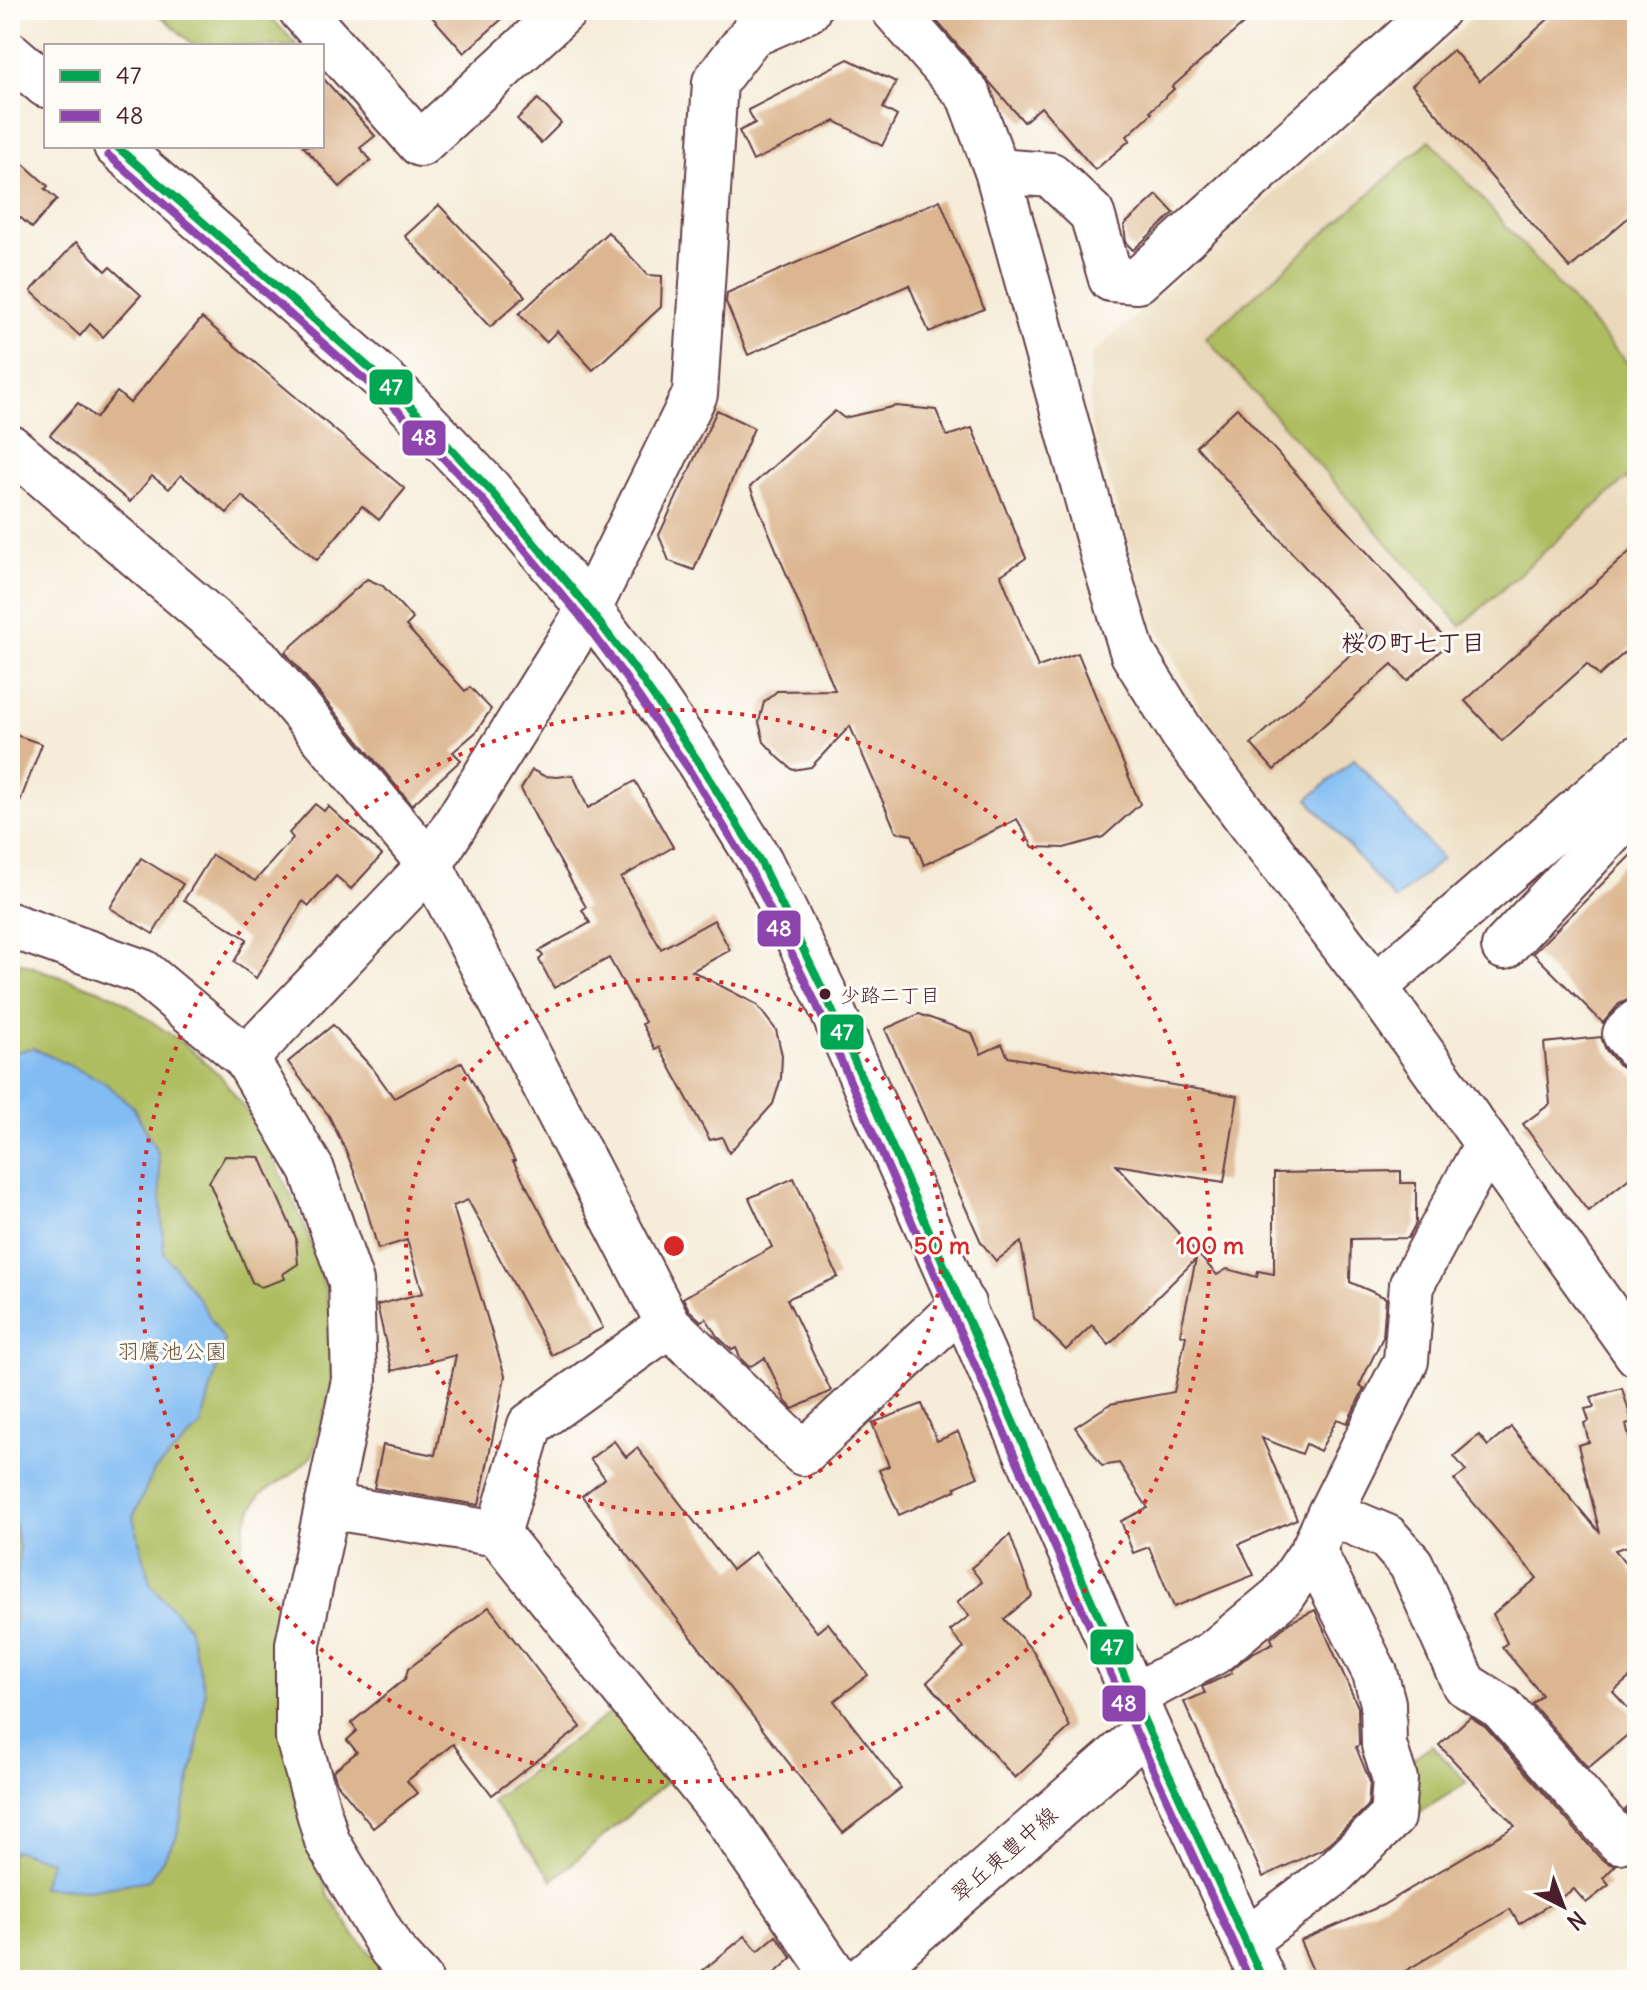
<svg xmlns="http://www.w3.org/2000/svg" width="1647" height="1990" viewBox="0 0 1647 1990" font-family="Delius,'Klee One',sans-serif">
<rect width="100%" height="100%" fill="#fdfcf7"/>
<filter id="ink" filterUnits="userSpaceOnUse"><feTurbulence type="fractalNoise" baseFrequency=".0125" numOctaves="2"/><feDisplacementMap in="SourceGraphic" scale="16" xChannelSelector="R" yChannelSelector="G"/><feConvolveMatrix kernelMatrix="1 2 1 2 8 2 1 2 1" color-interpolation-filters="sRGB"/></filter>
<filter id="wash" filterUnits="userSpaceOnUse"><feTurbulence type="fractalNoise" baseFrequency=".006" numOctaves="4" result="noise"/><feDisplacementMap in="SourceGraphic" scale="32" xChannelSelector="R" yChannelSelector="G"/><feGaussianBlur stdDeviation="1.8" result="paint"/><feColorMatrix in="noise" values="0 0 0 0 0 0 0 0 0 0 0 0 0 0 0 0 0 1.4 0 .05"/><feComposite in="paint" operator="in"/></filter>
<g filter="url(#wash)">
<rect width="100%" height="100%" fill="#f6ecd9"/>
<path fill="#ead9ba" d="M1482 10H1637V729L1392 945 1367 937 1208 723 1152 618 1090 422V356Z"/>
<g fill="#aebd60" stroke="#7c6e46" stroke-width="2">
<path d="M154 10H264L298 46H195Z"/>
<path d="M1430 140 1637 374V469L1461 626 1206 338Z"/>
<path d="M10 959 115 996 184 1044 220 1075 261 1131 304 1224 324 1284 335 1336 331 1389 312 1456 291 1475 260 1494 246 1521 241 1552 262 1585 287 1607 309 1827 328 1894 355 1936 395 1980H10Z"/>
<path d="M614 1710 669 1780 553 1880 491 1801Z"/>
<path d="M1432 1745 1467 1783 1418 1813 1417 1804 1408 1805 1402 1766Z"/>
</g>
<g fill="#81bcf3" stroke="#666e8f" stroke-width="2">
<path d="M1354 759 1442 859 1395 900 1308 799Z"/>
<path d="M33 1048 104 1082 133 1107 158 1153 164 1253 198 1298 224 1341 201 1426 154 1471 133 1517 151 1585 188 1626 205 1692 195 1759 176 1839 149 1880 88 1890 41 1887 51 1861 14 1850 10 1857V1648L13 1644 19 1548 10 1503V1053Z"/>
</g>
<g id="blocks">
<g fill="#dcb690">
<path d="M426 10H512L464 53Z"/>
<path d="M927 10H1259L1172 87 1174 89 1150 111 1152 113 1127 136 1130 140 1095 170 1041 107 1024 122Z"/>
<path d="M1558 10H1637V210L1570 268 1412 85 1453 50 1480 81Z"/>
<path d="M848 59 896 82 883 108 897 116 882 146 835 121 753 161 739 131 755 123 748 110Z"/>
<path d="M322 77 375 136 360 148 371 160 340 187 303 146H322Z"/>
<path d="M538 99 561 123 541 143 517 119Z"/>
<path d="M10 152 48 186 45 189 57 199 32 228 10 208Z"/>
<path d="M1157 195 1174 213 1133 250 1126 243 1124 225Z"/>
<path d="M940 200 984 309 929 332 909 285 748 355 726 302 727 293Z"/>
<path d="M439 205 525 296 490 327 405 236Z"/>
<path d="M608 232 648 275 662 276 661 307 593 370 557 331 546 342 519 314Z"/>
<path d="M76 242 106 271 110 267 141 295 103 337 90 324 80 336 31 291Z"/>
<path d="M202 318 405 489 379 520 362 506 317 560 242 496 227 513 181 475 169 489 152 476 130 502 50 435 78 403 96 418 117 392 130 403Z"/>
<path d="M896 406 936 410 947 436 972 428 1026 558 1001 575 1038 667 1078 653 1140 804 1103 837 1064 848 1033 847 1017 819 924 865 912 835 896 832 850 726 811 767 793 770 779 758 764 742 759 722 764 702 777 691 835 690 750 487 835 411 844 418Z"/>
<path d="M1237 408 1449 643 1407 681 1392 664 1274 770 1251 744 1369 638 1196 446Z"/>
<path d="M717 410 754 428 694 570 669 561 659 535Z"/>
<path d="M1637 545V641L1599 676 1587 664 1502 741 1465 701Z"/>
<path d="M367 579 383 586 413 619 406 626 465 691 470 687 491 709 476 732 453 752 461 760 412 805 285 652Z"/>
<path d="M10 733 42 744 13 820H10Z"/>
<path d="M532 770 544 776 557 777 573 775 588 808 635 781 673 847 621 878 661 949 714 920 730 950 692 971 756 1004 776 1030 782 1055 781 1078 773 1104 729 1153 722 1137 710 1140 659 1047 655 1049 642 1024 645 1022 609 958 554 988 539 960 543 956 539 951 590 923 582 910 586 907 546 837 521 789Z"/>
<path d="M315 804 324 811 328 806 382 855 351 889 336 876 309 906 303 901 256 978 234 962 247 939 184 900 212 855 255 881 293 838 289 833Z"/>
<path d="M1637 849V996L1619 1004 1603 1023 1533 953Z"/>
<path d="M141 858 183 884 153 934 110 908Z"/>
<path d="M919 1014 972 1033 981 1054 1002 1044 1008 1057 1238 1096 1224 1182 1116 1165 1217 1275 1227 1269 1257 1277 1258 1271 1274 1274V1173L1401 1171V1183H1416V1223L1408 1238 1351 1239 1350 1282 1386 1298 1383 1337 1359 1386 1364 1389 1347 1423 1337 1419 1320 1451 1306 1444 1302 1454 1262 1438 1297 1519 1239 1544 1254 1575 1174 1607 1149 1547 1133 1553 1121 1521 1148 1508 1119 1463 1102 1466 1075 1427 1110 1404 1174 1392 1186 1336 1180 1334 1196 1259 1109 1345 1092 1325 1066 1350 1034 1318 1021 1242 996 1261 981 1242 885 1029Z"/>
<path d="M333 1025 373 1069 394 1098 462 1062 515 1161H513L603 1328 552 1355 468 1200 453 1206 505 1376 479 1505 374 1488 383 1445 435 1455 456 1355 392 1371 377 1305 423 1293 407 1240 378 1249 361 1190 346 1151 329 1116 288 1062Z"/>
<path d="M1601 1037 1606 1050 1618 1064 1630 1072 1637 1080V1172L1588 1211 1558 1172 1523 1124 1550 1104 1544 1043Z"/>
<path d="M225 1156 260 1157 296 1238 298 1264 283 1274 285 1279 261 1287 252 1282 209 1182Z"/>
<path d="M794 1178 838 1277 787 1299 831 1391 793 1409 786 1402 765 1358 749 1367 741 1359 736 1348 732 1350 717 1336 706 1318 701 1321 689 1310 683 1298 772 1247 749 1198Z"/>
<path d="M1622 1388 1632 1422 1626 1424 1637 1473V1543L1615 1550 1637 1577V1671L1613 1692 1637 1718V1727L1588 1768 1532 1704 1542 1695 1502 1647 1507 1643 1493 1614 1537 1578 1454 1480 1466 1471 1454 1456 1479 1435 1488 1446 1511 1427 1600 1533 1578 1445 1589 1442 1584 1423 1589 1421 1585 1409 1594 1407 1591 1397Z"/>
<path d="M922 1404 937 1441 958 1432 978 1477 955 1487 956 1490 899 1515 879 1470 889 1466 872 1423Z"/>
<path d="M614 1441 626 1457 637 1448 732 1570 755 1552 817 1632 828 1623 868 1675 834 1701 901 1788 843 1833 582 1496 605 1478 590 1459Z"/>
<path d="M1010 1535 1032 1596 1004 1619 1034 1652 1070 1727 1015 1778 927 1682 964 1648 950 1631 969 1616 957 1602 982 1582 971 1568Z"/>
<path d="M489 1607 581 1727 492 1795 453 1744 407 1781 417 1793 373 1828 337 1783 333 1771 357 1752 347 1740 357 1731 351 1723 405 1679 408 1669Z"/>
<path d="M1315 1610 1358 1707 1359 1745 1356 1747 1370 1782 1368 1806 1324 1848 1263 1877 1184 1702 1205 1693 1202 1687 1232 1673 1231 1670 1252 1653 1273 1643 1271 1638 1290 1622Z"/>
<path d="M1470 1717 1486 1727 1600 1858 1610 1864 1616 1865 1603 1878 1609 1885 1586 1903 1574 1889 1519 1924 1510 1909 1390 1980H1317L1300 1941 1383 1905 1515 1826 1439 1745Z"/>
<path d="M1637 1799V1824L1625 1810Z"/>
<path d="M745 1936 758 1951 776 1936 781 1942 792 1958 775 1973 781 1980H691Z"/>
</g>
</g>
</g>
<g filter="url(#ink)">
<use href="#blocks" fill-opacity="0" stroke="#643e45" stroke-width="2"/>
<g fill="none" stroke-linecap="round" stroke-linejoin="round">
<g stroke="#643e45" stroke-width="48">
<g id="minor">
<path d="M301 10 420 144 565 10"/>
<path d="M894 10 969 96 997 171 1103 556 1133 654 1183 734 1375 987 1637 1354"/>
<path d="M997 171 1051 175 1092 214 1111 279 1137 281 1437 10"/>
<path d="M10 447 258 659 430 865 669 1325 803 1453 963 1304"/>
<path d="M10 925 143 972 246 1058 430 865 589 609 695 394 715 82 751 35 808 10"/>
<path d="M1504 947 1637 805"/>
<path d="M1375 987 1637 758"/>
<path d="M1637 1022 1625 1034 1637 1048"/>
<path d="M246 1058 312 1170 351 1282 354 1380 298 1644V1738L327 1841 391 1949 420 1980"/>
<path d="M327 1506 498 1534 722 1812 838 1980"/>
<path d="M1330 1513 1387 1537 1411 1564 1464 1684 1502 1708 1619 1841"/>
<path d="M498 1534 530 1425 669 1325"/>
<path d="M1134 1696 1213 1653 1282 1596 1313 1550 1330 1513 1406 1361 1412 1284 1487 1144"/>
<path d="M1245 1941 1330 1877 1392 1817 1395 1779 1384 1745 1383 1703 1375 1673 1313 1550"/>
<path d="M861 1980 1148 1729"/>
</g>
</g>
<g stroke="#643e45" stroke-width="48">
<g id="major">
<path d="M10 54 46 85"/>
<path d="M116 146 396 391 490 490 589 609 633 667 698 761 760 861 825 994 1148 1729 1263 1980"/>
</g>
</g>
<use href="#minor" stroke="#fff" stroke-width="44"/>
<use href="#major" stroke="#fff" stroke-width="44"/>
<g stroke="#fdfcf7" stroke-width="14">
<path id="bus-1" d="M116 146 396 391 490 490 589 609 633 667 698 761 760 861 825 994 1148 1729 1263 1980"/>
</g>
<g stroke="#fdfcf7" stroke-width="14">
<path id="bus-2" d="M108 155 388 400 481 498 580 616 623 674 688 768 749 867 814 999 1137 1734 1250 1980"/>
</g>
<use href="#bus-1" stroke="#00a651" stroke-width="8"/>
<use href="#bus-2" stroke="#8e44ad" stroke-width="8"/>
</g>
</g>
<g fill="none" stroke="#d62828" stroke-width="4" stroke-dasharray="4 8">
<circle cx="674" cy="1246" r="268"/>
<circle cx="674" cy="1246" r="536"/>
</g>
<circle fill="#4a1f2b" stroke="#fdfcf7" stroke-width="3" cx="825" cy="994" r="7"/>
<g text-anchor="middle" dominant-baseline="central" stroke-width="6" stroke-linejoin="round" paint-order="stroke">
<g font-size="20" fill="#4a1f2b" stroke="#fdfcf7" text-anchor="start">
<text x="840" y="994">少路二丁目</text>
</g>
<g font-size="22" fill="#6d563e" stroke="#fdfcf7">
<text x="172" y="1351">羽鷹池公園</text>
</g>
<g font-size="22" fill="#4a1f2b" stroke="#fdfcf7">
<text transform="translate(1004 1854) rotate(-41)">翠丘東豊中線</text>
</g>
<g font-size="24" font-weight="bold" fill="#4a1f2b" stroke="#fdfcf7">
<text x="1413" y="642">桜の町七丁目</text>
</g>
</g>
<circle cx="674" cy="1246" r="12" fill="#d62828" stroke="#fdfcf7" stroke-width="4"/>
<g font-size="24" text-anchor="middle" font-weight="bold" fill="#d62828" stroke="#fdfcf7" stroke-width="6" stroke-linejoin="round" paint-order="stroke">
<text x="942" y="1254">50 m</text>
<text x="1210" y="1254">100 m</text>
</g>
<g stroke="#fdfcf7" stroke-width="3">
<rect x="368" y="368" width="46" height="38" rx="8" fill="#00a651"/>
<rect x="401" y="419" width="46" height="38" rx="8" fill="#8e44ad"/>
<rect x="756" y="909" width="46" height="39" rx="8" fill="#8e44ad"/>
<rect x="819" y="1013" width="46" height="38" rx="8" fill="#00a651"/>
<rect x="1089" y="1628" width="46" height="38" rx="8" fill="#00a651"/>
<rect x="1101" y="1684" width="46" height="39" rx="8" fill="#8e44ad"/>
</g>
<g font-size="22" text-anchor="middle" font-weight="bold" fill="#fff">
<text x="391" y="395">47</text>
<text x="424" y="445">48</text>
<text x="779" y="936">48</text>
<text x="842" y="1040">47</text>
<text x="1112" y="1655">47</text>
<text x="1124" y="1711">48</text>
</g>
<rect width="1647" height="1990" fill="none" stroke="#fdfcf7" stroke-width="40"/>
<rect x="44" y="44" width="280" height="104" fill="#fdfcf7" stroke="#b5a4a5" stroke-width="2"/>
<rect x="60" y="70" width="40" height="12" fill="#00a651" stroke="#b5a4a5" stroke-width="2"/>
<text x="116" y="84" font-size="24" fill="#4a1f2b">47</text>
<rect x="60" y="110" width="40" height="12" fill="#8e44ad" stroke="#b5a4a5" stroke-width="2"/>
<text x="116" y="124" font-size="24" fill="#4a1f2b">48</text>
<g transform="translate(1563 1906) rotate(138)" stroke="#fdfcf7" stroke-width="6" paint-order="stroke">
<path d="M0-6L14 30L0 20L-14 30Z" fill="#4a1f2b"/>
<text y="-12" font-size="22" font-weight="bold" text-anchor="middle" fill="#4a1f2b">N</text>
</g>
</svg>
